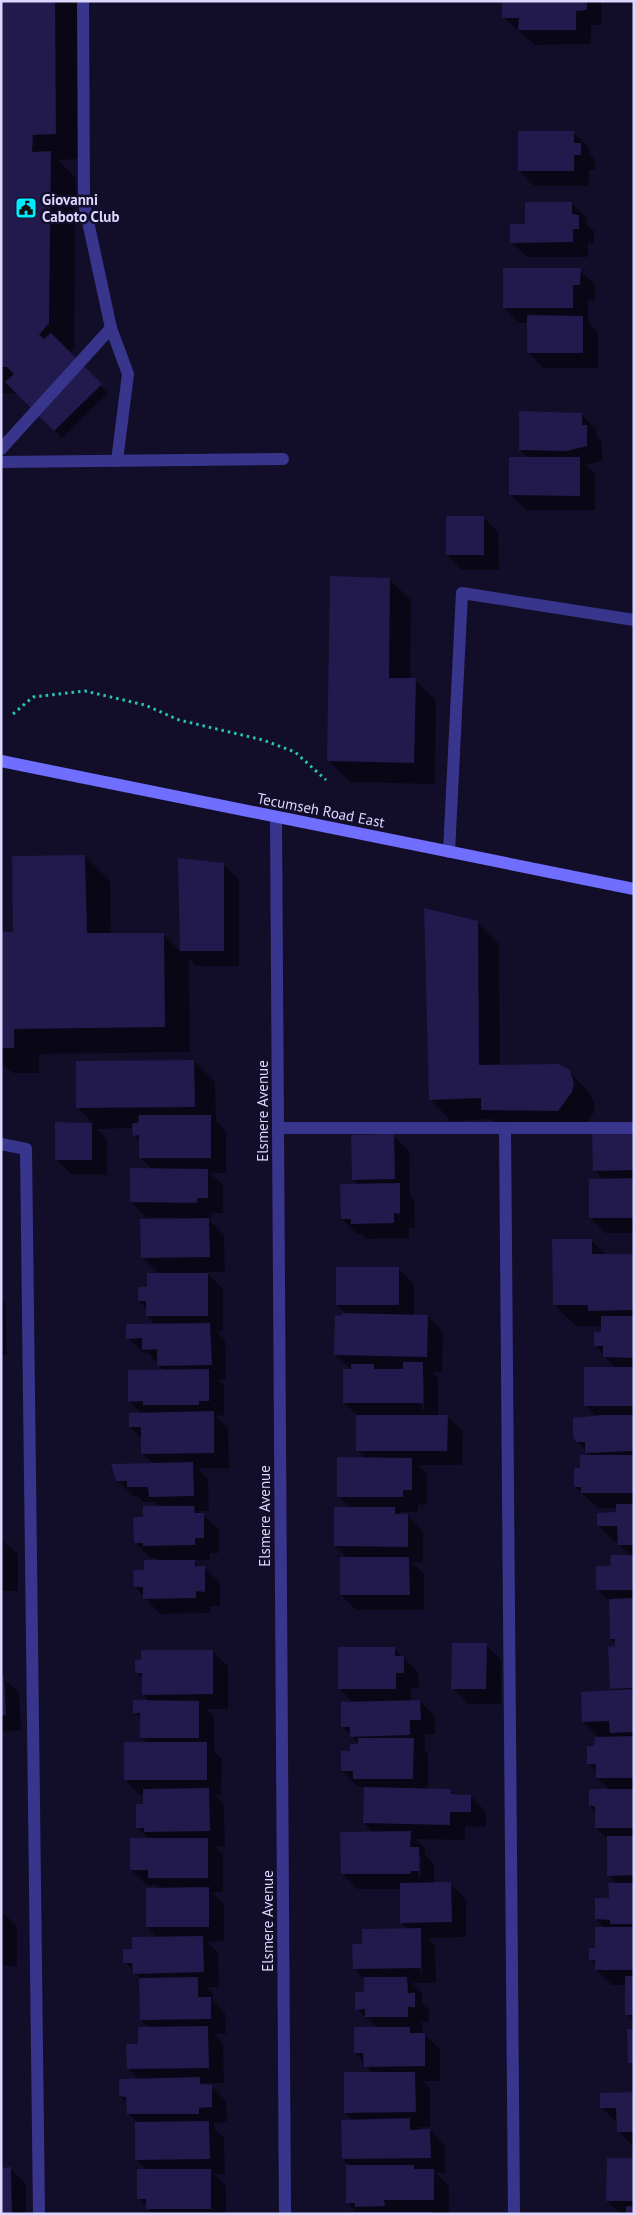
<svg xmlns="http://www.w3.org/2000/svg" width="635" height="2215" viewBox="0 0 635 2215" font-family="'PT Sans',sans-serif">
<rect width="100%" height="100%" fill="#120e2a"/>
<g fill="#0007" fill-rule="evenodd">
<path d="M1 1H85L81 159 58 160 76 178 74 349 70 354 108 393 62 438 18 393 1 394Z"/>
<path d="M503 1H601L602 25H591V44L535 45 503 17Z"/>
<path d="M574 133 589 148V153L595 160V170H589V186H535L519 171Z"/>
<path d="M571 203 587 219 586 224 594 231V243H588V257H527L511 242 526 225Z"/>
<path d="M580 270 595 285V300H588V322L598 332V368H543L528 352V323H519L504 308Z"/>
<path d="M581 414 596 429 597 437 602 442V461L586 465 595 474V510H526L511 495 529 458 520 450Z"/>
<path d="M483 517 498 532 499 570H462L447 555Z"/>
<path d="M389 579 411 600 410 680H415L436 701 435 784 350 782 329 761Z"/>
<path d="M85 856 110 881 111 934H163L181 952 179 859 223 864 239 880V966H196L189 958 190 1052 39 1054V1073H13L1 1063V933H14Z"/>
<path d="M477 922 499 944 500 1066 569 1071 590 1093 595 1105 593 1114 580 1132 504 1131 492 1119 451 1121 430 1099Z"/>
<path d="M194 1061 215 1082 216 1121 226 1131V1173H210L223 1185V1213H212V1218H207L224 1235 225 1272H206L223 1289V1331H216L225 1340 226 1379 218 1380 224 1386V1415L216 1416 228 1428 229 1468H197L208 1479 209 1511H198L219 1529V1553H210V1560H193L200 1568H205L220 1583V1606H210V1613L160 1614 135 1587 145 1571 160 1561 156 1558H150L135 1542 144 1518 161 1507 155 1502H144L137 1496H133L117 1480 153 1464 143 1453 142 1439 130 1427 142 1414 129 1401 164 1371 148 1353H143L128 1338 156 1325 147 1316V1309L139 1301 159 1274 142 1257 182 1220V1218L146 1217 131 1202 153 1170 141 1158V1142L134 1135V1128L96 1129 107 1139V1175L71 1174 56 1159V1124H94L78 1108Z"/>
<path d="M393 1135 409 1151 410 1196 414 1200 415 1228H409V1238L367 1239 362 1234H357L342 1219 359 1185 354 1180Z"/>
<path d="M634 1135V1233H605L590 1217 604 1180 594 1170Z"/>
<path d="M591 1240 606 1255H634V2021L627 2014 626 1985H612L596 1970V1966L590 1960 605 1928 596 1919 618 1885 608 1875V1839L596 1828V1812L590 1806 610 1790 597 1778V1772L589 1764 599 1738 583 1722 614 1691 611 1688 616 1644 611 1639 610 1602 597 1589 612 1567 631 1556 619 1545V1541H614L599 1526 618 1514 617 1508H598L575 1487 581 1470 590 1456 577 1441 597 1417 585 1405 616 1369 595 1345 602 1333V1326H576L554 1305Z"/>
<path d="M398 1268 414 1284V1316H428L443 1332 442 1372H432L438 1378V1416H447L463 1431 462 1465H418L427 1474V1504L418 1505V1512H399L402 1515H407L423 1531V1562H412L424 1574V1610H356L341 1595 347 1558 335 1546 350 1508 339 1496 365 1459 357 1450V1415L344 1403 351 1370 335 1354 343 1317 346 1314 337 1305ZM422 1377H424V1410H422Z"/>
<path d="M1 1298 6 1303 7 1355H1Z"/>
<path d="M1 1539 18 1554V1591H1Z"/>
<path d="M486 1645 501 1660V1704H468L453 1688Z"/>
<path d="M394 1648 418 1672 419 1688H411V1701H420L435 1717V1734H425V1751L428 1754V1790L451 1791 456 1796H471L486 1812V1827L465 1826V1840L416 1839 425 1848V1855L434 1864V1884H450L466 1899V1937L428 1938 435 1945 436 1983H412L422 1993V2003L429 2010V2022H422L423 2034 440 2049V2081H423L430 2088V2127H418L421 2131 430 2130 445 2146V2173H436L449 2186V2214H348L357 2213 347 2203 351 2167 343 2159 353 2121 345 2112 372 2073 355 2052 378 2028 357 2009 365 1993V1980L354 1968 364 1945 408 1930 401 1922V1889H357L342 1873 374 1833 364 1823 365 1790 361 1786H357L342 1771 352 1752 360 1745 342 1726 353 1703 340 1689ZM418 1853 421 1856V1877H418ZM420 1943H422V1974H420Z"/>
<path d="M212 1651 228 1666V1709H206L214 1717V1751L222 1759 221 1795H215L224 1805 225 1846H215L223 1854V1892H212L224 1904V1941L207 1942 218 1952 219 1987H206L213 1994V2001L225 2013 226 2034H214L223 2043 224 2083H201V2086H211L226 2101 227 2122 214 2123V2128L224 2138 225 2174H214L226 2185V2214H153L138 2198 147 2170 136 2159V2121L128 2113V2103L120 2096 139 2080 128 2068 149 2028 141 2020V1979L125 1962 133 1950 158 1938 147 1927 161 1889 157 1885H147L131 1870 149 1839 138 1828 144 1805V1795H140L125 1780 148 1744 142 1737V1720L135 1712 150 1702 143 1694V1679L136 1672Z"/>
<path d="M1 1677 19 1692 21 1730 1 1732Z"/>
<path d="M1 1911 17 1926V1966H1Z"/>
<path d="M634 2094V2147L618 2131 617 2123 602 2108Z"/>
<path d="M634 2159V2214H621L607 2201Z"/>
<path d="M11 2169 26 2184V2214H1Z"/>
</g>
<g fill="#22194c">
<path d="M1 1H55L56 134 33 135 32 152 51 151 49 323 39 335 44 339 51 333 102 384 54 431 5 382 14 374 7 367H1Z"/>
<path d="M502 1H587V10L576 11V30H518L519 18H502Z"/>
<path d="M518 131H574V143H581V155H574V171H518Z"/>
<path d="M525 202H572V214L579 215V229H573V242L510 243V224H525Z"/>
<path d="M503 268H581L580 285H573V308H503Z"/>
<path d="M527 315 583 316V353H527Z"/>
<path d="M519 411 582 413V425H587V446L567 451 519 450Z"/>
<path d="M509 457H580V496L509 495Z"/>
<rect x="446" y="516" width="38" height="39"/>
<path d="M330 576 390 578 389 678H416L414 763 327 761Z"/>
<path d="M85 855 87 933H164L165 1027 14 1029V1048H1V932H13L12 856Z"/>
<path d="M178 858 224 863V951H180Z"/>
<path d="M424 908 478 921 479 1065 558 1064 570 1070 574 1083 572 1092 558 1111 481 1110V1098L429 1100Z"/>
<path d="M194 1060 195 1107 76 1108V1061Z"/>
<path d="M139 1115H211V1158H139V1135L133 1136 132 1123H138Z"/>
<path d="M55 1122 92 1123V1160H55Z"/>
<path d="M634 1133V1170L593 1171 592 1134Z"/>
<path d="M394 1134 395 1179 352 1180 351 1135Z"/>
<path d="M130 1168 208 1169V1198H197V1203L130 1202Z"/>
<path d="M634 1178V1218H589V1179Z"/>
<path d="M400 1183V1214L394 1213V1223L351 1224V1219H341L340 1184Z"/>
<path d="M209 1218 210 1257 141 1258 140 1219Z"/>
<path d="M552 1239H592V1254H634V1310L588 1311V1305H553Z"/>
<rect x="336" y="1267" width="63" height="38"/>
<path d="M147 1273H208V1316H146V1301H138V1287H147Z"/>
<path d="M342 1313 428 1315 427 1357 334 1355 335 1315 342 1316Z"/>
<path d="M601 1316H634V1358L603 1357V1346H594V1332H601Z"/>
<path d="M210 1323 212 1365 157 1366V1349L142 1350V1338L126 1339V1324Z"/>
<path d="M403 1362H423V1403H343V1369H351V1364H374V1369H403Z"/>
<rect x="584" y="1367" width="50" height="39"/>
<path d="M209 1369V1401H199V1405H143V1401L128 1402V1370Z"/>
<path d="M214 1411V1453L141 1454V1427H129V1413Z"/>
<path d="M356 1415H448L447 1451H356Z"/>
<path d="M601 1415H634V1451L585 1453V1442H576L573 1437V1418Z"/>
<path d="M580 1455H634V1493H581V1487H574V1468H580Z"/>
<path d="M337 1457 412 1458V1490H403V1497H337Z"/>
<path d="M193 1462 194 1496 149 1497 148 1487H127V1481H116L111 1464Z"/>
<path d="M616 1504H634V1545H618L617 1526H597V1513L616 1512Z"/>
<path d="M143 1506H194L195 1513H204V1538H195V1545L143 1546V1543H134L133 1517H143Z"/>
<path d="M334 1507H395V1514H408V1547L334 1546Z"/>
<path d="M611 1555H634V1590H596V1566H610Z"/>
<path d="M340 1557H409L410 1595H340Z"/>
<path d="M144 1560H195V1566H205V1592L196 1591V1598L143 1599V1587H134L133 1570H144Z"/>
<path d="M634 1598V1688L610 1689 608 1647 615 1646V1639H610L609 1599Z"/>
<path d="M452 1643H487L486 1689H451Z"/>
<path d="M338 1647H395V1656H404V1673H396V1689H338Z"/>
<path d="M141 1650H213V1694L142 1695V1673H135V1659L141 1660Z"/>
<path d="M1 1676H4L6 1715 1 1716Z"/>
<path d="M634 1689V1732L610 1733 609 1721 582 1722 581 1692Z"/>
<path d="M133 1700 199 1701V1738H140V1713H133Z"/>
<path d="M420 1700 421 1720H410V1735L350 1737V1727H341V1702Z"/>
<path d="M634 1736V1778H596V1764H587V1746H594L595 1737Z"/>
<path d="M358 1738H414L413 1779H353V1771H341V1751H350V1744H358Z"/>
<rect x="124" y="1742" width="83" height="38"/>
<path d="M364 1787 451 1789V1794L471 1795V1812H450V1825L363 1823Z"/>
<path d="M209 1788 210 1831 144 1832V1828H136V1804H143V1789Z"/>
<path d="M589 1789H634V1828H595V1806H589Z"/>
<path d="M411 1831 410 1847H419V1871H411L410 1874H341L340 1832Z"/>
<path d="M607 1836H634V1875L607 1876Z"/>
<path d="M130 1838H208V1878H148V1870H130Z"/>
<path d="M451 1882 452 1922 400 1923V1883Z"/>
<path d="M608 1883H634V1924H610V1920L595 1919V1898H609Z"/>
<path d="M209 1887V1927H146V1888Z"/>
<path d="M595 1927H634V1970H595V1960L589 1961V1948H595Z"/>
<path d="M421 1928V1968L353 1969 352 1944H362V1929Z"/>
<path d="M203 1936 204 1972 133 1974 132 1963H123V1949H132V1937Z"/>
<rect x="625" y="1976" width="9" height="39"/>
<path d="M198 1977V1997H211V2019L140 2020 139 1978Z"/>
<path d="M364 1977H407L408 1993H415V2007H408V2017H365V2009L355 2010V1992H364Z"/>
<path d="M208 2026 209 2068 127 2069 126 2044H138V2027Z"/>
<path d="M354 2027H410V2033H425V2066L364 2067 363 2053H354Z"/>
<path d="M627 2029H634V2063H628Z"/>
<path d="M344 2072H415L416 2112 344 2113Z"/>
<path d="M200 2077V2084L212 2085V2107L199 2108V2114H127L126 2097 119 2096V2079Z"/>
<path d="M634 2092V2132H617L616 2108H600V2093Z"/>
<path d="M410 2118V2130L430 2129 431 2158 342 2159 341 2120Z"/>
<path d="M209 2121 210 2159 135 2160V2122Z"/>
<path d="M607 2158H634V2201H606Z"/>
<path d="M346 2165H414V2169H434V2200H384L385 2206 355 2207V2203H346Z"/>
<path d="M11 2167 12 2214H1V2168Z"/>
<path d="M137 2169H211V2209H146V2199H137Z"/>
<rect x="626" y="2206" width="8" height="8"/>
<rect x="347" y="2212" width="86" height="2"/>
</g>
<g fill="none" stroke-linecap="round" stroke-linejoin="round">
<path stroke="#27c4b7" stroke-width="3" stroke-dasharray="2.5 4" stroke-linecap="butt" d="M13 714 33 697 85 691 145 705 179 720 263 740 295 752 326 780"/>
<g stroke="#37368c" stroke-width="12">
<path d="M83 1 84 203 111 328 128 374 117 461"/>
<path d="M1 449 111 328"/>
<path d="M1 462 283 459"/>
<path d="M449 852 462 593 634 620"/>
<path d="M278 1128H634"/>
<path d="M505 1128 514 2214"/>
<path d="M1 1144 26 1149 39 2214"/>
</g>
<path stroke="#37368c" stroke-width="12" d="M276 818 285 2214"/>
<path stroke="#6f6eff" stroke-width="12" d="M1 761 634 889"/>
</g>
<defs>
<g id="civic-square" transform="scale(1.125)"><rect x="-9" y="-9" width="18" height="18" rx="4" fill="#03ecff" stroke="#120e2a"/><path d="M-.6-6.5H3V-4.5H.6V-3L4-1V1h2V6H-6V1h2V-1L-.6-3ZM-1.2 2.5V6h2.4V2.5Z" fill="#111"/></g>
</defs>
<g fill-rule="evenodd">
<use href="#civic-square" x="26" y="208"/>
</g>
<g text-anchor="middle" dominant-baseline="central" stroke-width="5" stroke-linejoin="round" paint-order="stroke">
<g font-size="15" font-weight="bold" fill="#dbd7ff" stroke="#120e2a" text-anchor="start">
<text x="42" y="199">Giovanni<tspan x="42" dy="17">Caboto Club</tspan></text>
</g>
<g font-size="15" fill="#dbd7ff" stroke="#120e2a">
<text transform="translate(321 810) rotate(11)">Tecumseh Road East</text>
<text transform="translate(262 1111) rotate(-90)">Elsmere Avenue</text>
<text transform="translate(264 1516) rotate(-90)">Elsmere Avenue</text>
<text transform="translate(267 1921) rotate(-90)">Elsmere Avenue</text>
</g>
</g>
<rect width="635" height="2215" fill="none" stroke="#dbd7ff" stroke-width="5"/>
</svg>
